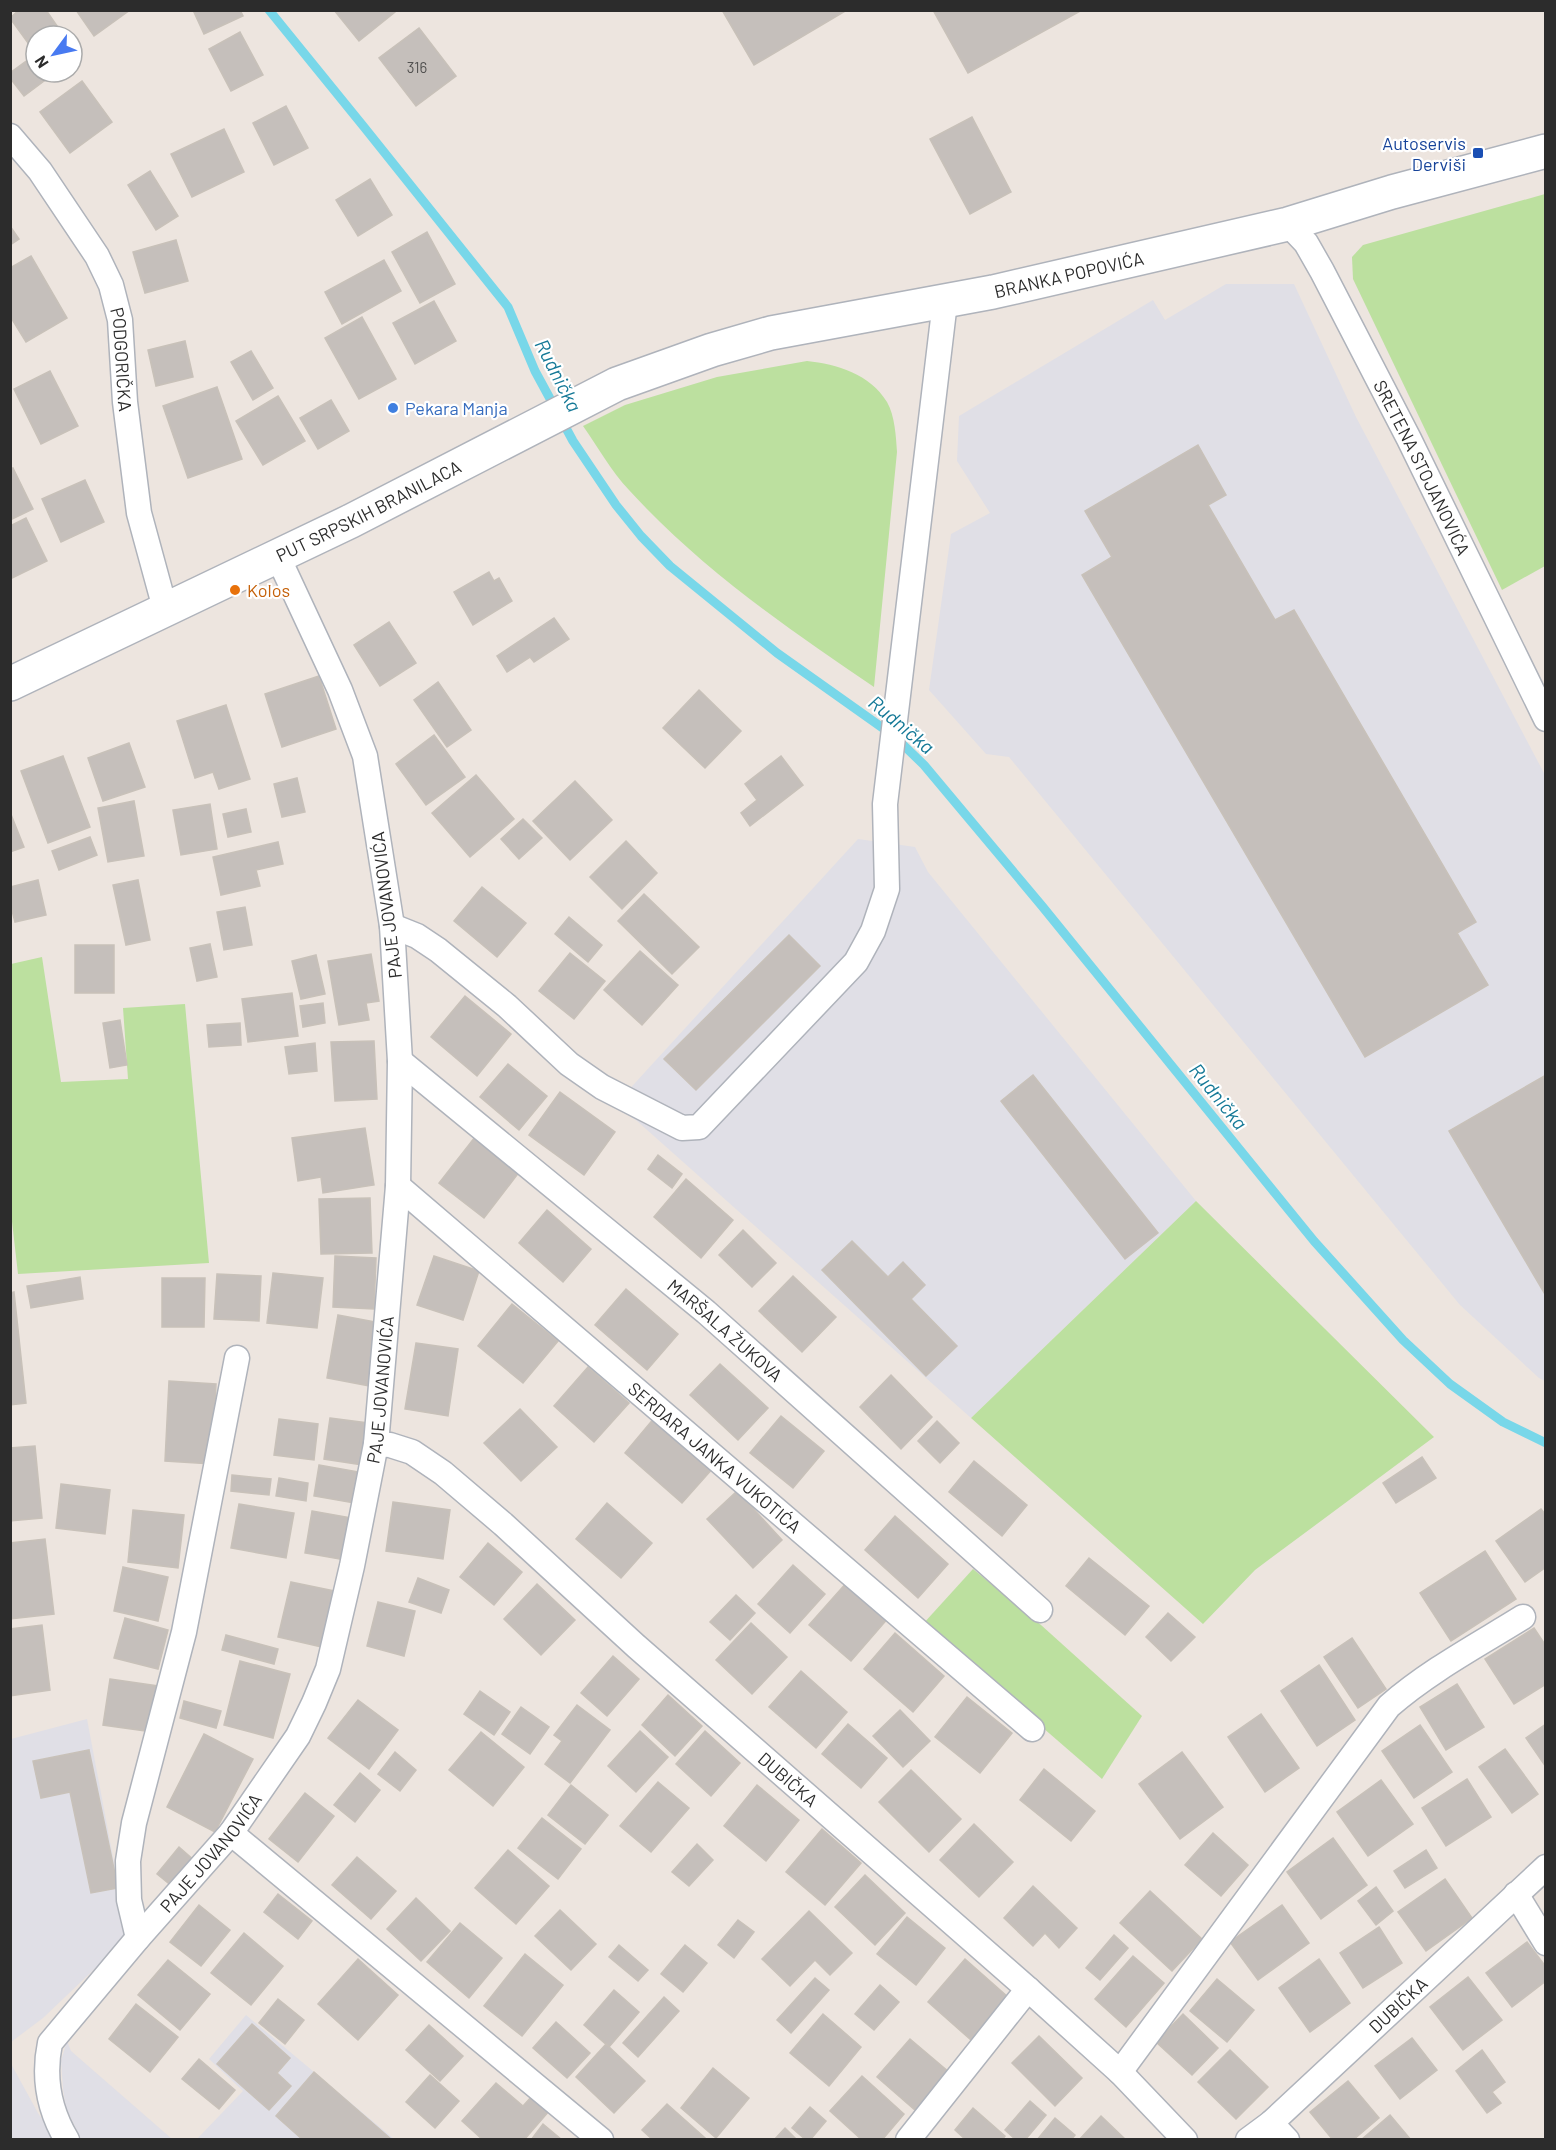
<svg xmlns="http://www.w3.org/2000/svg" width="1556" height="2150" viewBox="0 0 1556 2150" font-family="Barlow,sans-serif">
<rect width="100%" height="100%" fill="#ede5df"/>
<g fill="#e0dfe6">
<path d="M1226 284H1294L1356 417 1545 775V1381L1539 1378 1460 1305 1009 757 986 754 929 690 951 534 990 513 957 461 959 416 1153 300 1165 320Z"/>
<path d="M858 839 915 847 928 872 1196 1201 971 1418 637 1121 614 1106Z"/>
<path d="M87 1719 128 1937 43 2018 11 2042V1739Z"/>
<path d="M246 2015 394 2139 196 2140 243 2091 209 2059Z"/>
<path d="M67 2041 71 2051 172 2139H81L66 2108 63 2089 61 2061Z"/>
<path d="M10 2062 38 2113 55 2139H11Z"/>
</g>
<g fill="#bce09f">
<path d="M1545 194V566L1502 590 1353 279 1352 257 1363 245Z"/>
<path d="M807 361C837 364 870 374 887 402 895 416 896 437 897 452L874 687C787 628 700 568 629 490 611 471 598 447 583 426L625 405 717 377Z"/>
<path d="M42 957 61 1082 128 1079 123 1008 185 1004 209 1263 18 1274 10 1204 11 964Z"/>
<path d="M1196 1201 1434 1437 1255 1570 1203 1624 971 1418Z"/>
<path d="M973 1569 1041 1625 1142 1716 1102 1779 923 1624Z"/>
</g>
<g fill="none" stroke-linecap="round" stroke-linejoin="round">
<path stroke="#78d7e9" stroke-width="9" d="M269 10 364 127 508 307 535 371 573 441 616 505 641 536 670 566 777 653 894 736 924 765 1042 906 1314 1241 1403 1340 1450 1384 1503 1422 1546 1443"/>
</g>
<g fill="#c5bfbb" stroke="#c8c1b9" stroke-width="1.5">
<path d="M19 10H46L64 36H36V54L10 18Z"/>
<path d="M76 10H130L94 36Z"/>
<path d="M193 10H240L243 16 204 34Z"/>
<path d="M334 10H394L395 12 359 41Z"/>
<path d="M722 10H847L754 65Z"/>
<path d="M933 10H1082L968 73Z"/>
<path d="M419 28 456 76 416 106 379 58Z"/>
<path d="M240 32 263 75 231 91 209 49Z"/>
<path d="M36 54V72H56L24 96 10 78V73Z"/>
<path d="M82 81 112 122 70 153 40 112Z"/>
<path d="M286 106 308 148 274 165 253 123Z"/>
<path d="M972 117 1011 192 970 214 930 139Z"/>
<path d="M224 129 244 172 192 197 171 154Z"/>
<path d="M150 171 178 216 156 230 128 185Z"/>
<path d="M370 179 392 215 358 236 336 200Z"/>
<path d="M10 226 19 239 10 245Z"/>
<path d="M427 232 455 284 420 303 392 252Z"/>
<path d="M176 240 188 281 145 293 133 252Z"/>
<path d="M31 256 67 318 26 342 10 316V268Z"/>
<path d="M384 260 401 291 342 324 325 292Z"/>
<path d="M434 301 456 341 415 364 393 323Z"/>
<path d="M362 317 396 379 359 399 325 338Z"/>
<path d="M185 341 193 377 156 386 148 350Z"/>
<path d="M251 351 273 388 253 400 231 362Z"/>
<path d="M50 371 78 426 41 444 14 389Z"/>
<path d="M217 387 242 459 188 478 163 406Z"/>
<path d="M278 396 305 441 263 465 236 421Z"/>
<path d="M331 400 349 431 318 449 300 418Z"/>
<path d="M1198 445 1226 495 1208 505 1275 620 1294 610 1476 922 1457 933 1488 985 1365 1057 1082 575 1112 557 1085 511Z"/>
<path d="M13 468 33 509 10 520V469Z"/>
<path d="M85 480 104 522 61 542 42 499Z"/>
<path d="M26 518 47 561 10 579V526Z"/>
<path d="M489 572 494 581 499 578 512 601 473 625 454 592Z"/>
<path d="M554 618 569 639 534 662 530 657 507 672 497 656Z"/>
<path d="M389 622 416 663 380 686 354 645Z"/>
<path d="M319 676 336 729 282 747 265 694Z"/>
<path d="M438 682 471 730 447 747 414 700Z"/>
<path d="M699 690 741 731 705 768 663 728Z"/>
<path d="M226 705 250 779 219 789 213 772 195 778 177 721Z"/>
<path d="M434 735 465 777 426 805 396 764Z"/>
<path d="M129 743 145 787 103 801 88 758Z"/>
<path d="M63 756 90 827 48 843 21 771Z"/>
<path d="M781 756 803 785 750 826 741 813 757 800 745 784Z"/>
<path d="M476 775 514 819 470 857 432 813Z"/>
<path d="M297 778 305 812 282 817 274 784Z"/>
<path d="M575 781 612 820 570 860 533 821Z"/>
<path d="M134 801 144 856 108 862 98 808Z"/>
<path d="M210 804 217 849 181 855 173 810Z"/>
<path d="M246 809 251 832 228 837 223 814Z"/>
<path d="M10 812 24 847 10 852Z"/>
<path d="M523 819 542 838 519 859 501 839Z"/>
<path d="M90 837 97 855 59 870 52 851Z"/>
<path d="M626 841 657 873 622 909 590 877Z"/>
<path d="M278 842 283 864 256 870 260 886 221 895 213 857Z"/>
<path d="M38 880 46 915 15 922 10 903V887Z"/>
<path d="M138 880 150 940 126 945 113 885Z"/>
<path d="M482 887 526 923 497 957 454 921Z"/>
<path d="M644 894 699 947 672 974 618 921Z"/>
<path d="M245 907 252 945 224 950 217 912Z"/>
<path d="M569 917 602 945 588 962 555 934Z"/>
<path d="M789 935 820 966 696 1090 664 1059Z"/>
<path d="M210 944 217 977 197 981 190 948Z"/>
<rect x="75" y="945" width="39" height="48"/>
<path d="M640 951 678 985 642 1025 604 990Z"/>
<path d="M570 953 605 981 574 1019 539 991Z"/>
<path d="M371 954 379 1001 366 1003 369 1020 339 1025 328 961Z"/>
<path d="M316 955 325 994 301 999 292 961Z"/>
<path d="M292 993 298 1036 248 1042 242 999Z"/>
<path d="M465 996 511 1034 477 1076 431 1037Z"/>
<path d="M323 1003 325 1023 303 1027 300 1006Z"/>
<path d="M120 1020 127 1065 110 1068 103 1023Z"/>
<path d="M240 1023 241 1045 209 1047 207 1025Z"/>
<path d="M374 1041 377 1099 335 1101 331 1042Z"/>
<path d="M315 1043 317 1071 289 1074 285 1047Z"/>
<path d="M508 1064 547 1096 519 1130 480 1097Z"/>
<path d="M1033 1075 1158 1233 1125 1259 1001 1101Z"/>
<path d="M1546 1075V1296L1449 1131Z"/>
<path d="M560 1092 615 1132 584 1175 529 1135Z"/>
<path d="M365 1128 374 1185 323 1193 321 1177 298 1181 292 1138Z"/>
<path d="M475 1137 520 1171 484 1218 439 1183Z"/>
<path d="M658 1155 682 1174 672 1188 648 1169Z"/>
<path d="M686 1179 733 1220 701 1258 654 1217Z"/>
<path d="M370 1198 372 1253 321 1254 319 1199Z"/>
<path d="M547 1210 591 1249 563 1282 519 1243Z"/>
<path d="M743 1230 776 1263 752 1287 719 1255Z"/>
<path d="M852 1241 888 1277 903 1262 925 1285 911 1299 957 1346 926 1376 822 1270Z"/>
<path d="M335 1256 376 1258 374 1309 333 1307Z"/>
<path d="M434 1256 479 1271 463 1320 417 1305Z"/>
<path d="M273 1273 323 1278 317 1328 267 1323Z"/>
<path d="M217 1274 261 1276 259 1321 214 1319Z"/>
<path d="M793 1276 836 1317 802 1352 759 1311Z"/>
<path d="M80 1277 83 1299 31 1308 27 1286Z"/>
<path d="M162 1278H205L204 1327H162Z"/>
<path d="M626 1289 678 1334 647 1370 595 1325Z"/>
<path d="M14 1292 26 1403 10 1405V1293Z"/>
<path d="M512 1304 558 1341 523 1383 478 1346Z"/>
<path d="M338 1315 381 1323 370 1386 327 1378Z"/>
<path d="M416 1343 458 1349 448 1416 405 1409Z"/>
<path d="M720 1364 768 1408 738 1440 690 1395Z"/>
<path d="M588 1367 629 1403 594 1442 554 1406Z"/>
<path d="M891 1375 932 1417 901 1449 860 1407Z"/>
<path d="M169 1381 216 1384 212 1464 165 1461Z"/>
<path d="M520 1409 557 1447 521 1481 484 1443Z"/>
<path d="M781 1416 824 1451 793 1488 750 1453Z"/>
<path d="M655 1417 713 1468 682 1503 625 1453Z"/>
<path d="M330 1418 368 1423 362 1465 324 1459Z"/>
<path d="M279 1419 318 1424 314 1460 274 1455Z"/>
<path d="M937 1421 959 1443 940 1463 918 1441Z"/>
<path d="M35 1446 42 1518 10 1521V1448Z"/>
<path d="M1422 1457 1436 1478 1396 1503 1383 1483Z"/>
<path d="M974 1461 1027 1505 1002 1536 949 1492Z"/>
<path d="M319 1465 359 1472 354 1503 314 1496Z"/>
<path d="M232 1475 271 1479 269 1495 231 1491Z"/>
<path d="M279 1478 308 1483 306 1501 276 1496Z"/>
<path d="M61 1484 110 1490 105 1534 56 1528Z"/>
<path d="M737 1491 782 1540 753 1568 707 1519Z"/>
<path d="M393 1502 450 1510 443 1559 386 1551Z"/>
<path d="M607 1503 652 1543 621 1578 576 1539Z"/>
<path d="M239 1504 294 1513 286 1558 231 1548Z"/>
<path d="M1541 1509 1546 1515V1567L1525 1582 1496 1541Z"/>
<path d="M133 1510 184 1515 178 1568 128 1562Z"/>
<path d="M312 1511 352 1518 345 1560 305 1553Z"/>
<path d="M895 1516 948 1564 918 1598 865 1550Z"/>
<path d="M45 1539 54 1614 10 1619V1543Z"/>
<path d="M488 1543 522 1572 494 1605 460 1577Z"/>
<path d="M1485 1551 1516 1599 1451 1641 1420 1593Z"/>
<path d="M1089 1558 1149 1606 1125 1635 1066 1586Z"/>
<path d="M793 1565 825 1594 790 1633 758 1604Z"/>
<path d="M123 1567 168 1577 158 1621 114 1611Z"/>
<path d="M418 1578 449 1590 441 1613 409 1602Z"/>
<path d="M848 1581 889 1617 851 1661 809 1625Z"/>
<path d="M291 1582 335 1591 322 1647 278 1637Z"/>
<path d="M537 1584 575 1620 541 1655 504 1619Z"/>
<path d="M736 1595 755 1613 730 1640 710 1622Z"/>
<path d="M378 1602 415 1611 404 1656 367 1646Z"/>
<path d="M1168 1613 1195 1637 1171 1661 1146 1637Z"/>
<path d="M125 1618 168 1630 158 1669 114 1658Z"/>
<path d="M751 1623 787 1657 752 1694 716 1660Z"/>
<path d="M42 1625 50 1690 10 1696V1629Z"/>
<path d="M1534 1628 1546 1646V1684L1514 1704 1485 1659Z"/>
<path d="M895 1633 944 1676 913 1712 864 1669Z"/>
<path d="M226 1635 278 1649 274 1664 222 1650Z"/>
<path d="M1352 1638 1386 1689 1358 1708 1324 1657Z"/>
<path d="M613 1656 639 1679 607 1716 581 1693Z"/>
<path d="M240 1661 290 1674 273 1738 224 1725Z"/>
<path d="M1319 1665 1355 1720 1317 1746 1281 1691Z"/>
<path d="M801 1671 847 1712 816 1748 769 1707Z"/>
<path d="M110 1679 158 1686 152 1732 103 1725Z"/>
<path d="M1457 1684 1484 1727 1446 1750 1420 1707Z"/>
<path d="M480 1691 510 1712 494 1735 464 1714Z"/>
<path d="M668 1695 702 1726 675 1756 642 1725Z"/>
<path d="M967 1697 1012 1733 980 1773 935 1737Z"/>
<path d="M358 1700 398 1730 369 1769 328 1738Z"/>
<path d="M184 1701 221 1711 216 1728 180 1718Z"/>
<path d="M577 1705 610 1730 570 1783 545 1764 562 1741 554 1735Z"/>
<path d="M521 1707 549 1727 530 1754 502 1734Z"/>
<path d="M900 1710 930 1741 903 1767 873 1736Z"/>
<path d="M1261 1714 1299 1768 1265 1792 1228 1737Z"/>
<path d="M848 1724 887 1758 861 1788 822 1754Z"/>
<path d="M1546 1724V1767L1526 1738Z"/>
<path d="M1420 1725 1452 1772 1414 1798 1382 1751Z"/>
<path d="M640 1731 668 1757 636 1792 608 1766Z"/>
<path d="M705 1731 740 1763 711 1796 676 1764Z"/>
<path d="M481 1732 524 1767 493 1806 449 1770Z"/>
<path d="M204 1734 253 1759 215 1832 167 1807Z"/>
<path d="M1505 1749 1538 1794 1512 1813 1479 1767Z"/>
<path d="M89 1750 118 1888 91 1893 70 1792 41 1798 33 1761Z"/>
<path d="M395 1752 416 1770 400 1791 378 1774Z"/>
<path d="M1182 1752 1223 1807 1180 1839 1139 1784Z"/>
<path d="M1044 1769 1095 1811 1071 1841 1020 1800Z"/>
<path d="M911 1770 961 1819 929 1852 879 1802Z"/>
<path d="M360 1773 380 1790 355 1822 334 1805Z"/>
<path d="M1467 1779 1491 1817 1446 1846 1422 1808Z"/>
<path d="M1381 1780 1413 1824 1368 1856 1337 1812Z"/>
<path d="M658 1782 689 1808 651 1852 620 1826Z"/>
<path d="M571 1785 608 1815 585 1844 548 1815Z"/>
<path d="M757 1785 799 1820 766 1861 724 1826Z"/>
<path d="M305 1793 334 1816 298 1862 269 1839Z"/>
<path d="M542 1818 581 1849 558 1879 518 1848Z"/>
<path d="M974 1824 1013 1862 979 1897 940 1860Z"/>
<path d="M822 1829 861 1863 825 1905 786 1872Z"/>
<path d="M1213 1833 1248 1865 1221 1896 1185 1865Z"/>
<path d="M1333 1838 1367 1885 1321 1919 1287 1872Z"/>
<path d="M697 1844 713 1860 689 1886 672 1872Z"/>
<path d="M179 1847 195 1861 173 1887 157 1874Z"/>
<path d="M508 1850 549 1886 516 1924 475 1888Z"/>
<path d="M1426 1850 1437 1868 1405 1888 1394 1871Z"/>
<path d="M357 1857 396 1891 371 1919 332 1885Z"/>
<path d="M865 1875 905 1913 875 1945 835 1907Z"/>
<path d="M1445 1879 1472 1918 1426 1951 1398 1912Z"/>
<path d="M1033 1886 1077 1928 1059 1948 1045 1933 1033 1946 1004 1918Z"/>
<path d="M1376 1887 1393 1911 1376 1925 1358 1901Z"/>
<path d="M1150 1891 1202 1939 1172 1971 1120 1923Z"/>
<path d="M278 1894 312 1921 298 1939 264 1912Z"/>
<path d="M416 1898 450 1931 421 1961 387 1929Z"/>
<path d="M199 1905 230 1930 201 1966 170 1942Z"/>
<path d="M1282 1905 1309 1943 1258 1980 1230 1942Z"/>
<path d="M560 1910 596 1944 571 1970 535 1936Z"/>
<path d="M809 1911 852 1953 830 1975 815 1960 790 1986 762 1959Z"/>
<path d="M907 1917 945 1948 916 1985 877 1954Z"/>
<path d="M738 1920 754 1932 734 1958 718 1945Z"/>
<path d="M460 1923 502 1958 469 1998 427 1962Z"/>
<path d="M1379 1927 1402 1963 1363 1988 1340 1953Z"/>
<path d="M244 1933 283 1966 251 2005 211 1973Z"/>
<path d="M1114 1935 1128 1948 1100 1980 1086 1968Z"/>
<path d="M1527 1942 1546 1967V1981L1512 2007 1486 1973Z"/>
<path d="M619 1945 648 1970 638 1981 609 1957Z"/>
<path d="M685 1945 707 1963 683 1992 661 1974Z"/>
<path d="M525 1954 563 1985 522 2036 484 2006Z"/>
<path d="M1133 1956 1164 1983 1126 2027 1095 1999Z"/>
<path d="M358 1959 398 1995 358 2040 318 2004Z"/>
<path d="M965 1959 1008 1997 971 2040 928 2002Z"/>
<path d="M1319 1959 1350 2003 1310 2032 1279 1988Z"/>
<path d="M168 1960 210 1994 180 2030 138 1995Z"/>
<path d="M1468 1977 1502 2020 1463 2050 1430 2007Z"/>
<path d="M815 1978 829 1990 791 2033 777 2020Z"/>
<path d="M1217 1979 1254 2010 1227 2042 1190 2011Z"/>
<path d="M880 1985 899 2002 874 2030 855 2014Z"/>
<path d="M614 1990 639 2012 609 2047 584 2025Z"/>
<path d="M664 1997 679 2011 638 2057 623 2043Z"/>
<path d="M278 1999 304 2020 285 2044 259 2023Z"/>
<path d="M136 2004 178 2037 150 2072 109 2039Z"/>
<path d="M823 2014 861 2047 829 2086 790 2053Z"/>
<path d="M1183 2014 1218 2048 1192 2075 1156 2042Z"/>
<path d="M556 2022 590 2053 567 2078 533 2048Z"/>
<path d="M252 2024 290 2058 277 2073 291 2086 269 2110 217 2064Z"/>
<path d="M429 2025 463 2056 440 2081 406 2050Z"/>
<path d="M1039 2036 1082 2078 1055 2106 1012 2063Z"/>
<path d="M1412 2038 1437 2070 1400 2099 1375 2066Z"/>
<path d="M910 2039 949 2072 916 2111 877 2077Z"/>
<path d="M606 2044 645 2081 614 2113 576 2077Z"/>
<path d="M1230 2050 1268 2087 1236 2119 1198 2082Z"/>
<path d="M1482 2050 1505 2082 1492 2092 1501 2103 1487 2113 1456 2071Z"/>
<path d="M199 2059 235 2090 219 2109 182 2079Z"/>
<path d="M713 2068 749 2098 716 2138 681 2108Z"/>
<path d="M314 2072 392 2140H303L276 2116Z"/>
<path d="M430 2075 459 2101 435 2128 406 2102Z"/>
<path d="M862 2076 904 2114 882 2140H862L830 2111Z"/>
<path d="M1348 2081 1379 2118 1353 2140H1333L1310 2112Z"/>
<path d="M496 2083 523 2106 532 2096 549 2111 524 2140H483L462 2121Z"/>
<path d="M1030 2101 1046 2115 1025 2140H1016L1005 2130Z"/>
<path d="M667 2104 705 2138 704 2140H653L642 2130Z"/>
<path d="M810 2107 826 2121 810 2140H806L792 2128Z"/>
<path d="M973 2108 1005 2136 1002 2140H966L955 2130Z"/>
<path d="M1390 2115 1411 2140H1361Z"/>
<path d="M1101 2116 1126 2140H1079Z"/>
<path d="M1055 2118 1075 2135 1071 2140H1037Z"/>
<path d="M543 2124 562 2140H531Z"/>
<path d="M785 2128 797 2140H774Z"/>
</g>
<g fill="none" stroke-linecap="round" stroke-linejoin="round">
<g stroke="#afb3bb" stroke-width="27">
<g id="street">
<path id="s1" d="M10 136 40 171 97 256 111 285 120 320 125 402 139 513 166 612"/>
<path id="s2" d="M1288 224 1306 243 1322 271 1409 439 1546 719"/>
<path d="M392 926 417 936 438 950 507 1006 569 1064 602 1087 682 1128 699 1127 856 962 873 931 887 889 885 804 945 302"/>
<path id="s3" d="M400 1061 706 1312 1040 1610"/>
<path id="s4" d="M398 1186 1032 1729"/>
<path id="s5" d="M376 1444 390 1445 412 1452 443 1473 503 1524 636 1646 1028 1989 1120 2072 1185 2140"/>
<path d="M231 1833 601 2140"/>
<path d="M1516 1894 1546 1943"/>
<path d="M138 1938 129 1900 128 1861 134 1823 184 1632 237 1358"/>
<path d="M1120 2072 1389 1706C1429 1671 1478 1645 1523 1617"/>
<path d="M1271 2123 1287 2140"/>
<path id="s6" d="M67 2140C49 2110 43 2077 50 2043L138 1938 231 1833 298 1736 314 1703 328 1669 352 1566 376 1444 398 1186 400 1061 392 926 365 756 340 690 278 557"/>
<path d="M908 2140 1028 1989"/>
<path id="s7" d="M1248 2140 1271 2123 1546 1867"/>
</g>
</g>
<g stroke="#afb3bb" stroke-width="36">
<g id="secondary">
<path id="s8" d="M10 684 351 521 617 384 712 350 771 333 993 292 1288 224 1392 192 1546 151"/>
</g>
</g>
<use href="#street" stroke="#fff" stroke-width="24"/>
<use href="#secondary" stroke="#fff" stroke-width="33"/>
</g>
<rect fill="#1a4fb4" stroke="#fff" stroke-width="2" x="1472" y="147" width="12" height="12" rx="3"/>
<circle fill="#3f7fe0" stroke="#fff" stroke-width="2" cx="393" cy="408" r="6"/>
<circle fill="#e8710a" stroke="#fff" stroke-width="2" cx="235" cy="590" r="6"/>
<g text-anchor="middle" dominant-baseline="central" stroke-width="4.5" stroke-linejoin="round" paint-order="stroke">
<g font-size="15" fill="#525150">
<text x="417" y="67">316</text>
</g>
<g font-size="18" fill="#164399" stroke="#fff" text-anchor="end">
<text x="1466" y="143">Autoservis<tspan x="1466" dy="21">Derviši</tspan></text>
</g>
<g font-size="18" fill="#2c2c2c" stroke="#fff">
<text stroke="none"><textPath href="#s8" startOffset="1143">BRANKA POPOVIĆA</textPath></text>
<text stroke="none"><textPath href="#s1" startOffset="256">PODGORIČKA</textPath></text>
<text stroke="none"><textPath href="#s2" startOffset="279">SRETENA STOJANOVIĆA</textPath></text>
<text stroke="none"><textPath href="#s8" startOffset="398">PUT SRPSKIH BRANILACA</textPath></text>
<text transform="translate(386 905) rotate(-97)">PAJE JOVANOVIĆA</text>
<text stroke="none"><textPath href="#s3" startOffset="422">MARŠALA ŽUKOVA</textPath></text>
<text stroke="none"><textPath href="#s6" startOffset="854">PAJE JOVANOVIĆA</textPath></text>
<text stroke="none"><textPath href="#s4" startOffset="417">SERDARA JANKA VUKOTIĆA</textPath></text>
<text stroke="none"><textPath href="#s5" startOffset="536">DUBIČKA</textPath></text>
<text stroke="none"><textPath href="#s6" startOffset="350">PAJE JOVANOVIĆA</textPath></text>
<text stroke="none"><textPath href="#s7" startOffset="202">DUBIČKA</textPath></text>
</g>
<g font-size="18" fill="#366cbe" stroke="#fff" text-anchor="start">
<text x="405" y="408">Pekara Manja</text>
</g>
<g font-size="18" fill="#c56008" stroke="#fff" text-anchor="start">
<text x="247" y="590">Kolos</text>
</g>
<g font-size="20" font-style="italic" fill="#157997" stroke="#fff">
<text transform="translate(559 375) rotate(63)">Rudnička</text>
<text transform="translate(902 724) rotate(40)">Rudnička</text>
<text transform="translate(1219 1096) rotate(51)">Rudnička</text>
</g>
</g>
<rect width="1556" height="2150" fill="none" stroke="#2c2c2c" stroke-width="24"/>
<g transform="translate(54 54) rotate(237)"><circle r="28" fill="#ffffff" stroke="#ababab" stroke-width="1.5"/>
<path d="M0-4.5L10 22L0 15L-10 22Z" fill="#487af1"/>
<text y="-9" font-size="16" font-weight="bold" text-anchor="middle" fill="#2c2c2c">N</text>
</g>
</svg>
